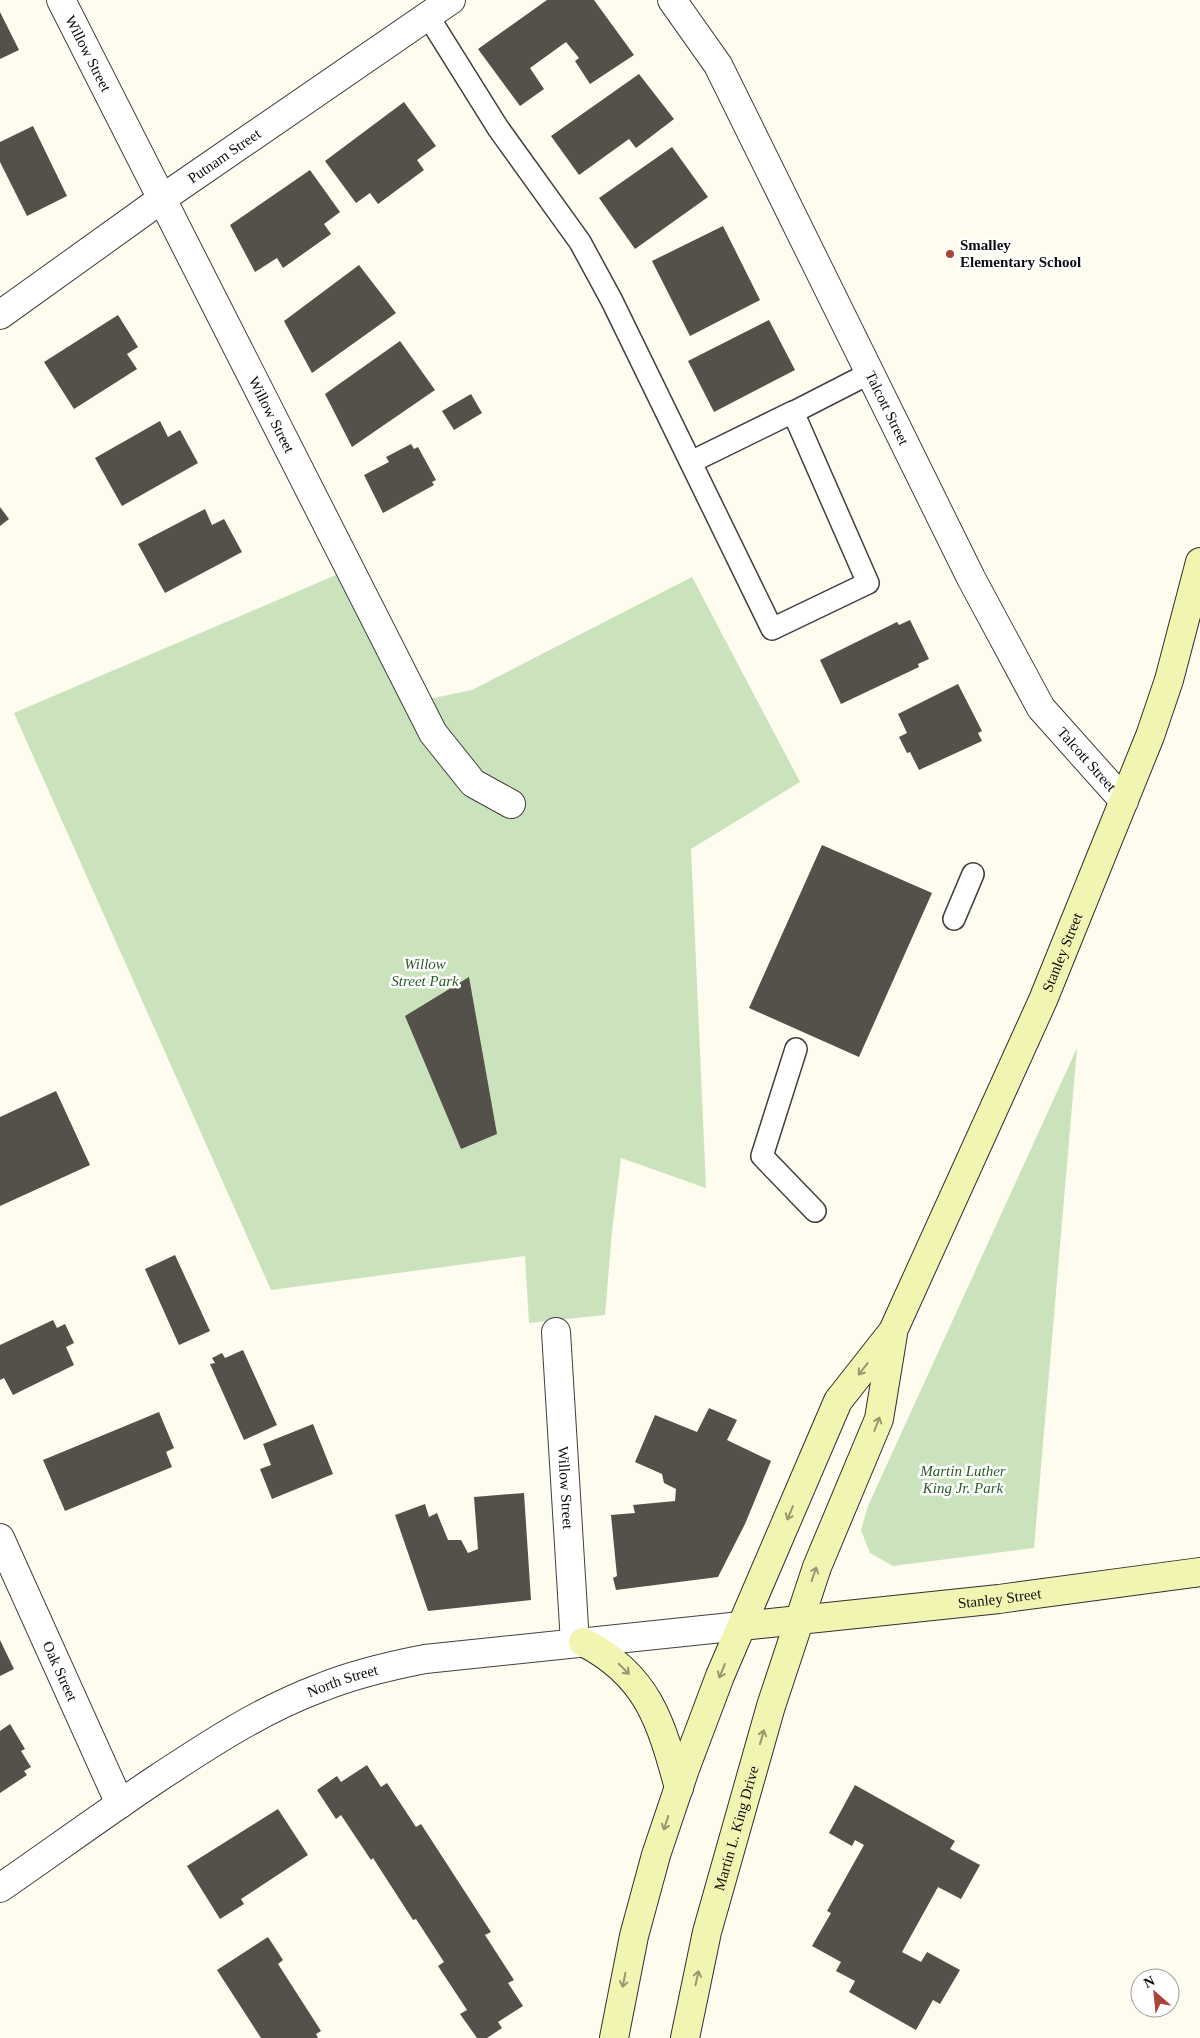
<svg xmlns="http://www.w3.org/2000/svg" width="1200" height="2038" viewBox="0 0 1200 2038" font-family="Georgia,serif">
<rect width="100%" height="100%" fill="#fdfcee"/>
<g fill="#cae3bc">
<path d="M343 572 410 703 472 690 692 577 800 782 691 849 706 1188 621 1158 612 1231 605 1315 529 1323 525 1256 271 1290 14 713Z"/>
<path d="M1077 1048 1034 1548 893 1566 870 1553 861 1530 868 1506Z"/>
</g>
<g fill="#54504a">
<path d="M547 0H594L634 55 590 84 575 61 579 58 566 42 530 68 544 89 520 106 478 49Z"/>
<path d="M0 12 19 50 0 59Z"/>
<path d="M639 74 674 119 636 148 629 139 579 175 551 136Z"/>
<path d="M404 102 436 146 417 160 424 170 378 204 370 193 356 203 325 161Z"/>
<path d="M33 126 67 196 27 216 0 162V142Z"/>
<path d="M672 147 708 197 635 249 599 198Z"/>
<path d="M310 170 340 212 324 224 331 234 283 268 277 258 255 272 230 225Z"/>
<path d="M723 226 760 300 690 336 652 261Z"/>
<path d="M359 265 396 313 312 373 284 321Z"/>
<path d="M118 315 138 347 127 354 137 369 74 409 44 362Z"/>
<path d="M769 320 795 370 714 412 688 361Z"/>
<path d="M400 341 435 390 352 447 325 394Z"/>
<path d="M471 394 482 413 454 430 442 411Z"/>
<path d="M160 421 168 437 180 430 198 463 122 506 95 458Z"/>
<path d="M411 444 414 449 418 447 436 480 432 482 434 485 383 513 364 475 389 462 386 457Z"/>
<path d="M0 507 9 519 0 526Z"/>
<path d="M205 509 212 525 224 519 242 552 165 593 138 544Z"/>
<path d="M910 620 929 659 918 664 919 667 841 704 820 660 897 622 899 625Z"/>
<path d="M958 684 982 731 978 733 982 741 919 770 910 752 907 753 899 737 907 733 898 714Z"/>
<path d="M822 845 932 893 859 1057 749 1008Z"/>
<path d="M469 977 497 1134 461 1149 405 1016Z"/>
<path d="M56 1091 90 1165 0 1206V1117Z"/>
<path d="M175 1255 210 1331 179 1345 145 1269Z"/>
<path d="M53 1320 57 1328 65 1324 74 1343 66 1347 74 1365 13 1395 4 1378 0 1380V1345Z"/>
<path d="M243 1350 277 1425 244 1440 210 1364 215 1363 212 1358 222 1353 225 1358Z"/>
<path d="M709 1408 737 1420 727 1440 771 1461 745 1524 718 1577 616 1590 613 1578 617 1576 611 1515 635 1513 633 1505 675 1501 676 1489 664 1483 662 1474 635 1462 655 1415 697 1432Z"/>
<path d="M159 1412 174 1448 166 1452 172 1467 65 1511 43 1460Z"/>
<path d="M313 1424 333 1474 272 1499 260 1469 271 1465 263 1444Z"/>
<path d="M524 1493 531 1600 428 1611 395 1515 425 1504 429 1517 437 1513 448 1540H461L468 1553 478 1549 474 1497Z"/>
<path d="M0 1640 14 1669 0 1676Z"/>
<path d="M10 1724 25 1749 21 1751 31 1767 24 1771 27 1775 0 1793V1731Z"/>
<path d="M367 1765 381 1787 387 1783 416 1827 421 1824 491 1932 485 1935 514 1980 508 1983 523 2006 498 2022 502 2028 487 2038H477L460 2014 467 2010 438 1966 444 1962 416 1919 413 1920 373 1858 371 1860 341 1815 336 1819 317 1790 337 1776 341 1782Z"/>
<path d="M855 1785 955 1841 950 1849 980 1865 961 1899 938 1887 902 1952 921 1962 927 1952 960 1970 940 2004 933 2000 916 2030 849 1992 855 1981 836 1971 841 1962 812 1946 831 1913 827 1911 864 1845 855 1840 852 1846 829 1833Z"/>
<path d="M278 1809 308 1855 241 1899 244 1904 220 1919 187 1866Z"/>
<path d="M268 1937 283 1960 278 1964 321 2031 316 2034 318 2038H261L217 1970Z"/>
</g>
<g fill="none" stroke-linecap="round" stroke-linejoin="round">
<g stroke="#404040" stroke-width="24">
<g id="service">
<path d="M428 16 498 128 580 242 612 301 772 629 868 583 793 412 691 462"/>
<path d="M790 414 870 373"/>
<path d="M954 919 973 874"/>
<path d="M796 1049 762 1156 815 1211"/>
</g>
</g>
<g stroke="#404040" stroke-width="30">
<g id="minor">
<path id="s1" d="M61 0 433 733 473 783 511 804"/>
<path id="s2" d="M672 0 718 65 971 578 1041 708 1124 801"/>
<path id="s3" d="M0 315 163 198 451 0"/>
<path id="s4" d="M556 1332 575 1643"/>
<path id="s5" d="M0 1538 120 1804"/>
</g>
</g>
<g stroke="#404040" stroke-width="30">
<g id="tertiary">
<path id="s6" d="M0 1888C52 1852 103 1815 155 1780 208 1745 261 1710 320 1688 354 1674 389 1666 425 1659L741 1626"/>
</g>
</g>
<g stroke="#2f2f2f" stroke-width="30">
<g id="secondary">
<path id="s7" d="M741 1626 999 1599 1200 1572"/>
<path d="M583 1642C648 1675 661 1722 679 1788"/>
<path id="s8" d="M614 2038 634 1936 656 1855 685 1769 720 1676 838 1401 893 1331 1043 1000 1150 736 1169 680 1200 562"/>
<path id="s9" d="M685 2038 707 1932 771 1706 817 1567 879 1419 893 1334"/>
</g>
</g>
<use href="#service" stroke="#fff" stroke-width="21"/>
<use href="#minor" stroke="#fff" stroke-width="28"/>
<use href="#tertiary" stroke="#fff" stroke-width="28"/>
<use href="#secondary" stroke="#f2f5b2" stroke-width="28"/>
</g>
<defs><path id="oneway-shaft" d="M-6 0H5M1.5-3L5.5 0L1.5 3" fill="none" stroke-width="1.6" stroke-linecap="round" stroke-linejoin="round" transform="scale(1.25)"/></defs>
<g stroke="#969870">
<use href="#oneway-shaft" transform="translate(863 1369) rotate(128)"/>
<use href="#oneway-shaft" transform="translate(877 1424) rotate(-69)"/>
<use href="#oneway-shaft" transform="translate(790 1513) rotate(113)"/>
<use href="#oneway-shaft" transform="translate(814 1574) rotate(-71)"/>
<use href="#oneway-shaft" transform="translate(624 1669) rotate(45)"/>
<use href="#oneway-shaft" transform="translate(722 1671) rotate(112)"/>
<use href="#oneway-shaft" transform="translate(762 1737) rotate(-74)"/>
<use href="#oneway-shaft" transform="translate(666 1823) rotate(108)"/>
<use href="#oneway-shaft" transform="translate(697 1978) rotate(-78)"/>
<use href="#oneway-shaft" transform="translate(624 1980) rotate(101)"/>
</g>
<circle fill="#ab4336" stroke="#fff" stroke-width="2" cx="950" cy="254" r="5"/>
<g text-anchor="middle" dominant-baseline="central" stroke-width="5" stroke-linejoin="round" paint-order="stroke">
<g font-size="15" fill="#0d0d0d" stroke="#fff">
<text stroke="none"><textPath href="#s1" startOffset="60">Willow Street</textPath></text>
<text stroke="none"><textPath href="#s3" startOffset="275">Putnam Street</textPath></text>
<text stroke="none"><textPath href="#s2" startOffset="462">Talcott Street</textPath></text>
<text stroke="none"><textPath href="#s1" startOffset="465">Willow Street</textPath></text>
<text stroke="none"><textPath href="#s2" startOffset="868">Talcott Street</textPath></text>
<text stroke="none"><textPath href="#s8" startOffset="1181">Stanley Street</textPath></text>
<text stroke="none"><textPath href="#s4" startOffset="156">Willow Street</textPath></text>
<text stroke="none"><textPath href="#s7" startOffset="260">Stanley Street</textPath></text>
<text stroke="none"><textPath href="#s5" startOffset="146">Oak Street</textPath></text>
<text stroke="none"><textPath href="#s6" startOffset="402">North Street</textPath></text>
<text stroke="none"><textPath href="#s9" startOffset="216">Martin L. King Drive</textPath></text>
</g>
<g font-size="15" font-weight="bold" fill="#0d0d0d" stroke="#fff" text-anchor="start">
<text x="960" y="245">Smalley<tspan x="960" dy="17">Elementary School</tspan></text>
</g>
<g font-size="15" font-style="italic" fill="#285c25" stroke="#fff">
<text x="425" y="964">Willow<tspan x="425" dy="17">Street Park</tspan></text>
<text x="963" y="1471">Martin Luther<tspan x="963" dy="17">King Jr. Park</tspan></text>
</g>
</g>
<g transform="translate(1155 1993) rotate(333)"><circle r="24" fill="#ffffff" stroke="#9e9e9e"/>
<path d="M0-4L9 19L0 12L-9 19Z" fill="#ab4336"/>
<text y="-8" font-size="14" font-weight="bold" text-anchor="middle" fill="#0d0d0d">N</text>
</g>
</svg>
